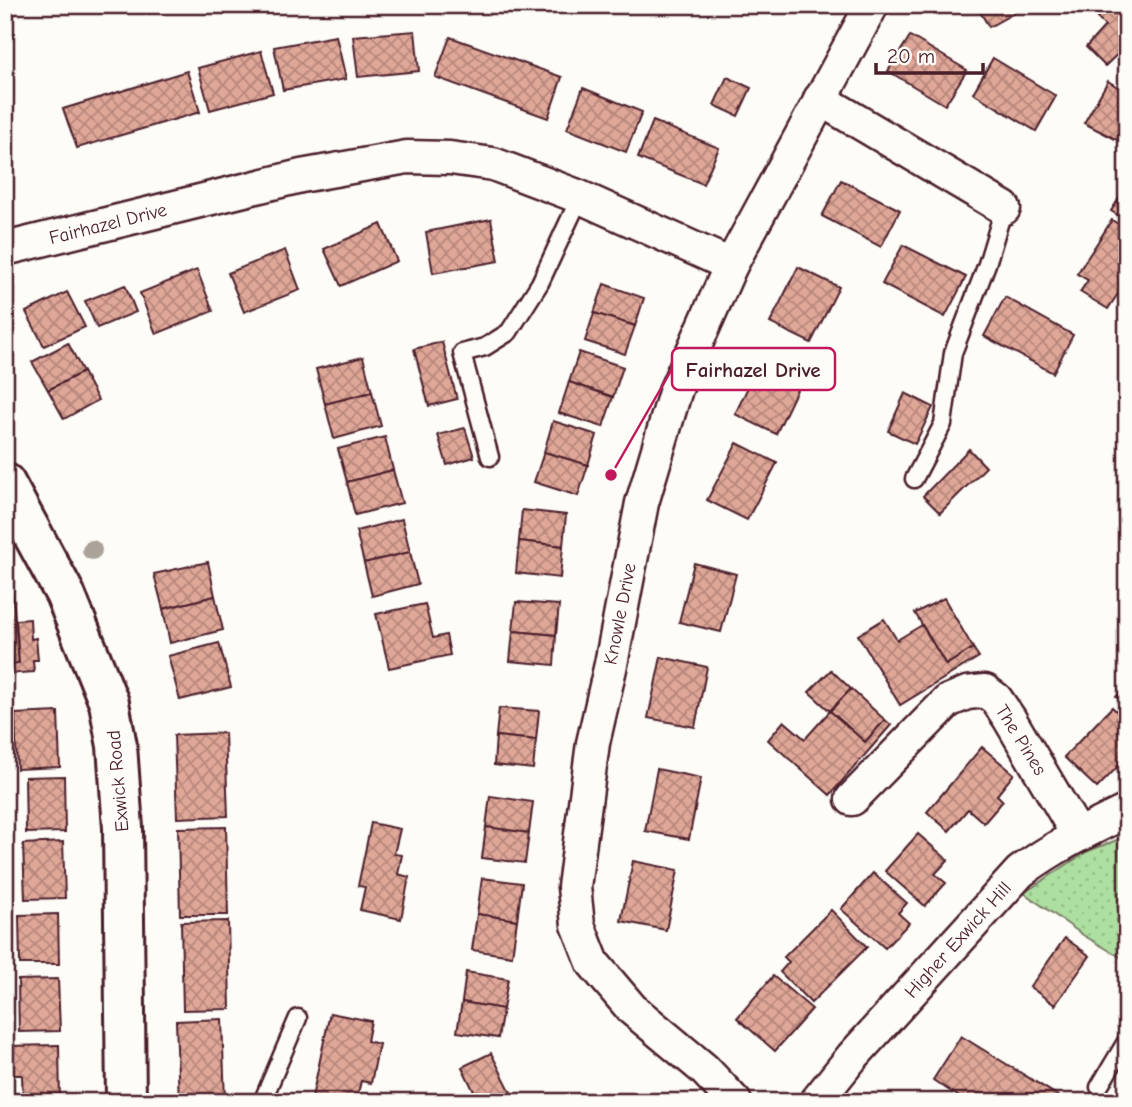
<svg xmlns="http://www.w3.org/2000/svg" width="1132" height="1107" viewBox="0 0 1132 1107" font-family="'Comic Neue',sans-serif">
<defs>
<pattern id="grass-dots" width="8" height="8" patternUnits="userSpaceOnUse" patternTransform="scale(1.75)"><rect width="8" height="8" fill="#addfa0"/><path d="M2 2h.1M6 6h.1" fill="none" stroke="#96bf8a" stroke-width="1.8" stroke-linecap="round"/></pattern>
<pattern id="building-cross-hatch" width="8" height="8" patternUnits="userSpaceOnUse" patternTransform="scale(1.75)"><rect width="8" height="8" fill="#dfa798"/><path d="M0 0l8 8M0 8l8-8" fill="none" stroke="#b7877c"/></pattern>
</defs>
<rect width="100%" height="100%" fill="#fdfcf7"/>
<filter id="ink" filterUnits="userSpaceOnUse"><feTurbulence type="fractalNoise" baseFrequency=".0143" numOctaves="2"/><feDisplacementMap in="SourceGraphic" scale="14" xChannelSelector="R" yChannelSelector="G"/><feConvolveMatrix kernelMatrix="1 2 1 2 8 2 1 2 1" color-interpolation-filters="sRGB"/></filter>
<g filter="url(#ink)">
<path fill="url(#grass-dots)" stroke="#7c7f66" stroke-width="2" d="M1127 836V961L1083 935 1024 893 1086 852Z"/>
<g fill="url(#building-cross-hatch)" stroke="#4a1f2b" stroke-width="2">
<path d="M976 5H1019L1021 9 989 27Z"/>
<path d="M1100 5H1127V23L1124 26 1127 31 1119 39 1126 46 1105 66 1086 47 1105 26 1097 18 1105 11Z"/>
<path d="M415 31 419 71 358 77 353 36Z"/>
<path d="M336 36 346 79 283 90 274 47Z"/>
<path d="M910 36 967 70 945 105 888 71Z"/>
<path d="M450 37 562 77 548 118 435 77Z"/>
<path d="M261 51 273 93 210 110 198 68Z"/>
<path d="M993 58 1056 96 1036 131 973 93Z"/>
<path d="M187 71 200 112 77 148 63 109Z"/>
<path d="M727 77 751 88 738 116 714 105Z"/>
<path d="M1108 81 1127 93V145L1084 123Z"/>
<path d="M583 88 642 112 626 152 567 129Z"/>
<path d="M653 121 719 148 703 184 638 158Z"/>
<path d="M841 180 900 210 881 247 822 216Z"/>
<path d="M1127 186V221L1111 211Z"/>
<path d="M491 219 499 261 433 273 426 232Z"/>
<path d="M1112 220 1127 230V280L1108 309 1080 292 1088 280 1077 274Z"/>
<path d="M381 224 397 261 341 286 324 249Z"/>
<path d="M903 245 966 277 945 317 882 284Z"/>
<path d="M285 250 300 290 244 312 228 273Z"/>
<path d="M798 267 839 287 811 343 770 323Z"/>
<path d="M197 270 213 311 156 334 140 293Z"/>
<path d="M604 284 644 298 635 326 594 313Z"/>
<path d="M125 285 136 312 97 328 85 301Z"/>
<path d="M67 292 85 327 44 346 26 312Z"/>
<path d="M1005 297 1073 335 1053 373 984 336Z"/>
<path d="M594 313 635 326 625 354 585 341Z"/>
<path d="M442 342 457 399 429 406 414 349Z"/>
<path d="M68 343 83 372 48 390 32 362Z"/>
<path d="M579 352 623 367 613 397 569 382Z"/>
<path d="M363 357 372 392 325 404 316 369Z"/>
<path d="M762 358 803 377 776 434 735 414Z"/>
<path d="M83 372 98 400 64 419 48 390Z"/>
<path d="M569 382 613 397 603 427 559 413Z"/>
<path d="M372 392 381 426 334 439 325 404Z"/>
<path d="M905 393 933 407 915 444 888 431Z"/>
<path d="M553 421 597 435 588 465 544 452Z"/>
<path d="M465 428 474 457 447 465 438 435Z"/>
<path d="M385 437 393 470 347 482 338 449Z"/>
<path d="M737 443 777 463 747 520 707 500Z"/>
<path d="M969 449 986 467 940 513 923 496Z"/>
<path d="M544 452 588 465 578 496 534 482Z"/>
<path d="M393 470 402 503 355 515 347 482Z"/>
<path d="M522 510 566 515 563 546 519 541Z"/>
<path d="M402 519 410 552 364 563 356 531Z"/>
<path d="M519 541 563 546 560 578 516 573Z"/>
<path d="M410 552 418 584 372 596 364 563Z"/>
<path d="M208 562 215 596 163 609 154 574Z"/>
<path d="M694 563 736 574 721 632 679 622Z"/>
<path d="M12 587 19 663 5 665V588Z"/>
<path d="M215 596 223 630 170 643 163 609Z"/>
<path d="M944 598 973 648 946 665 915 613Z"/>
<path d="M516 602 559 605 556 635 513 631Z"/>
<path d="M425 604 433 638 446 635 450 655 389 668 376 614Z"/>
<path d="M30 619 31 639 36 638 38 660H33L34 672 5 674V665L19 663 16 620Z"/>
<path d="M884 619 897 640 922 625 946 665 973 648 979 657 900 705 858 635Z"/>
<path d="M513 631 556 635 554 665 510 661Z"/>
<path d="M219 643 231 687 180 700 168 656Z"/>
<path d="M661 657 707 667 695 727 648 718Z"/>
<path d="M831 670 851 689 830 711 809 692Z"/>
<path d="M1127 685V706L1116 697Z"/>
<path d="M851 689 885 720 865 742 830 711Z"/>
<path d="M1112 707 1127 721V757L1097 788 1064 757Z"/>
<path d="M499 708 539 711 536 740 496 736Z"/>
<path d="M830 711 865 742 885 720 891 725 830 795 768 740 784 721 805 739Z"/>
<path d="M58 712 60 767 17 769 15 714Z"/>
<path d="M225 733 228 816 177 818 174 735Z"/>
<path d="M496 736 536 740 533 769 494 765Z"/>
<path d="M982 747 1014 774 997 795 1003 801 984 823 968 809 949 831 927 812Z"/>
<path d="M657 769 701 778 689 839 645 831Z"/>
<path d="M64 776 65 832 26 833 25 777Z"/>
<path d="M490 796 533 802 529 833 486 827Z"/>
<path d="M371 823 400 829 394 854 402 855 398 874 409 877 401 919 360 910 365 887 358 886Z"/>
<path d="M226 827 228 915H180L178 828Z"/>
<path d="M486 827 529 833 525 863 482 858Z"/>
<path d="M918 834 948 860 935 874 946 883 925 906 885 871Z"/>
<path d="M63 842 65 898 25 899 23 844Z"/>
<path d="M633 861 678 870 666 930 621 921Z"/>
<path d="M873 873 907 903 898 913 909 923 885 948 841 909Z"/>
<path d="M482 878 522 883 517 920 477 914Z"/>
<path d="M831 910 867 947 811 1003 780 972 789 962 784 957Z"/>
<path d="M58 914 59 964H20L19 915Z"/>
<path d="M477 914 517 920 512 956 472 950Z"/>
<path d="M228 921 230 1009 183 1010 181 922Z"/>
<path d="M1065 938 1090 956 1055 1005 1030 987Z"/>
<path d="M466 972 508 979 503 1009 462 1002Z"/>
<path d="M773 976 812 1009 775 1051 737 1018Z"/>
<path d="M58 979 60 1031 19 1032 18 980Z"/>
<path d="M462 1002 503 1009 498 1038 457 1032Z"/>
<path d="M330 1013 371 1021 367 1041 379 1044 371 1083 361 1081 356 1102H311Z"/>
<path d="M222 1019 225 1102H179L176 1021Z"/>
<path d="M961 1036 1068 1102H967L933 1080Z"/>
<path d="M59 1045 60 1102H23L22 1075H5V1046Z"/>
<path d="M491 1053 514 1098 507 1102H479L462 1067Z"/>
</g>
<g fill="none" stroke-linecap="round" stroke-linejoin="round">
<g stroke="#4a1f2b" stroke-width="21">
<g id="service">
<path d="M490 457 462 353 485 347 509 332 540 283 580 197"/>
<path d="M914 479 943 424 953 353 987 264 1004 208"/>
<path d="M1099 1087 1127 1040"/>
<path d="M262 1102 298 1018"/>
</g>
</g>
<g stroke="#4a1f2b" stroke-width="37">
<g id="minor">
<path d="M820 99 1004 208"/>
<path d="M5 249 301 176 407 157 450 158 493 164 580 197 731 265"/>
<path d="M852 799 948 701 967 693 985 691 996 699 1009 718 1078 835"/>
<path d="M735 1102 704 1069 632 1009 593 963 578 925 574 887 593 743 611 664 642 503 676 389 731 265 872 5"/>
<path d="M816 1102 852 1057 1020 872C1053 847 1090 829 1127 811"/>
</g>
</g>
<g stroke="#4a1f2b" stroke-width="44">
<path id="tertiary" d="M5 483 65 594 109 703 117 746 123 828 126 1102"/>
</g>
<use href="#service" stroke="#fdfcf7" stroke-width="16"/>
<use href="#minor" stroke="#fdfcf7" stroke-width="32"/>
<use href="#tertiary" stroke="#fdfcf7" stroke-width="38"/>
</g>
<circle fill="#aba29a" cx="92" cy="550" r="10"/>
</g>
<g text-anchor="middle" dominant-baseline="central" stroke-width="7" stroke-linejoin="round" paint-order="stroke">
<g font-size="19" fill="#4a1f2b" stroke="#fdfcf7">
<text transform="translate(108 224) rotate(-14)">Fairhazel Drive</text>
<text transform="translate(620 614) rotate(-79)">Knowle Drive</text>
<text transform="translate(1021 740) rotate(58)">The Pines</text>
<text transform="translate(118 781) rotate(-95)">Exwick Road</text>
<text transform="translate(958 940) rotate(-48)">Higher Exwick Hill</text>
</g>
</g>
<path fill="none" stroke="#c2185b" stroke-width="2.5" d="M611 475L672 369"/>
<circle fill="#c2185b" stroke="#fdfcf7" stroke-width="2.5" cx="611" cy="475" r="7"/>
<rect fill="#fdfcf7" stroke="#c2185b" stroke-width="2.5" x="672" y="348" width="163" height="42" rx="7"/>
<g font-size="21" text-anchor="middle" font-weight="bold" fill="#4a1f2b">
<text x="753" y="377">Fairhazel Drive</text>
</g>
<rect width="1132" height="1107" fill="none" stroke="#fdfcf7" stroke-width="28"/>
<rect x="14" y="14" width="1104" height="1079" fill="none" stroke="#4a1f2b" stroke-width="2.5" filter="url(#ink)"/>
<path d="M876 63v10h107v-10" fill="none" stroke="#4a1f2b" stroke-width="3.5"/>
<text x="887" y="63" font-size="21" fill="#4a1f2b" stroke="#fdfcf7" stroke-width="5" paint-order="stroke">20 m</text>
</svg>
